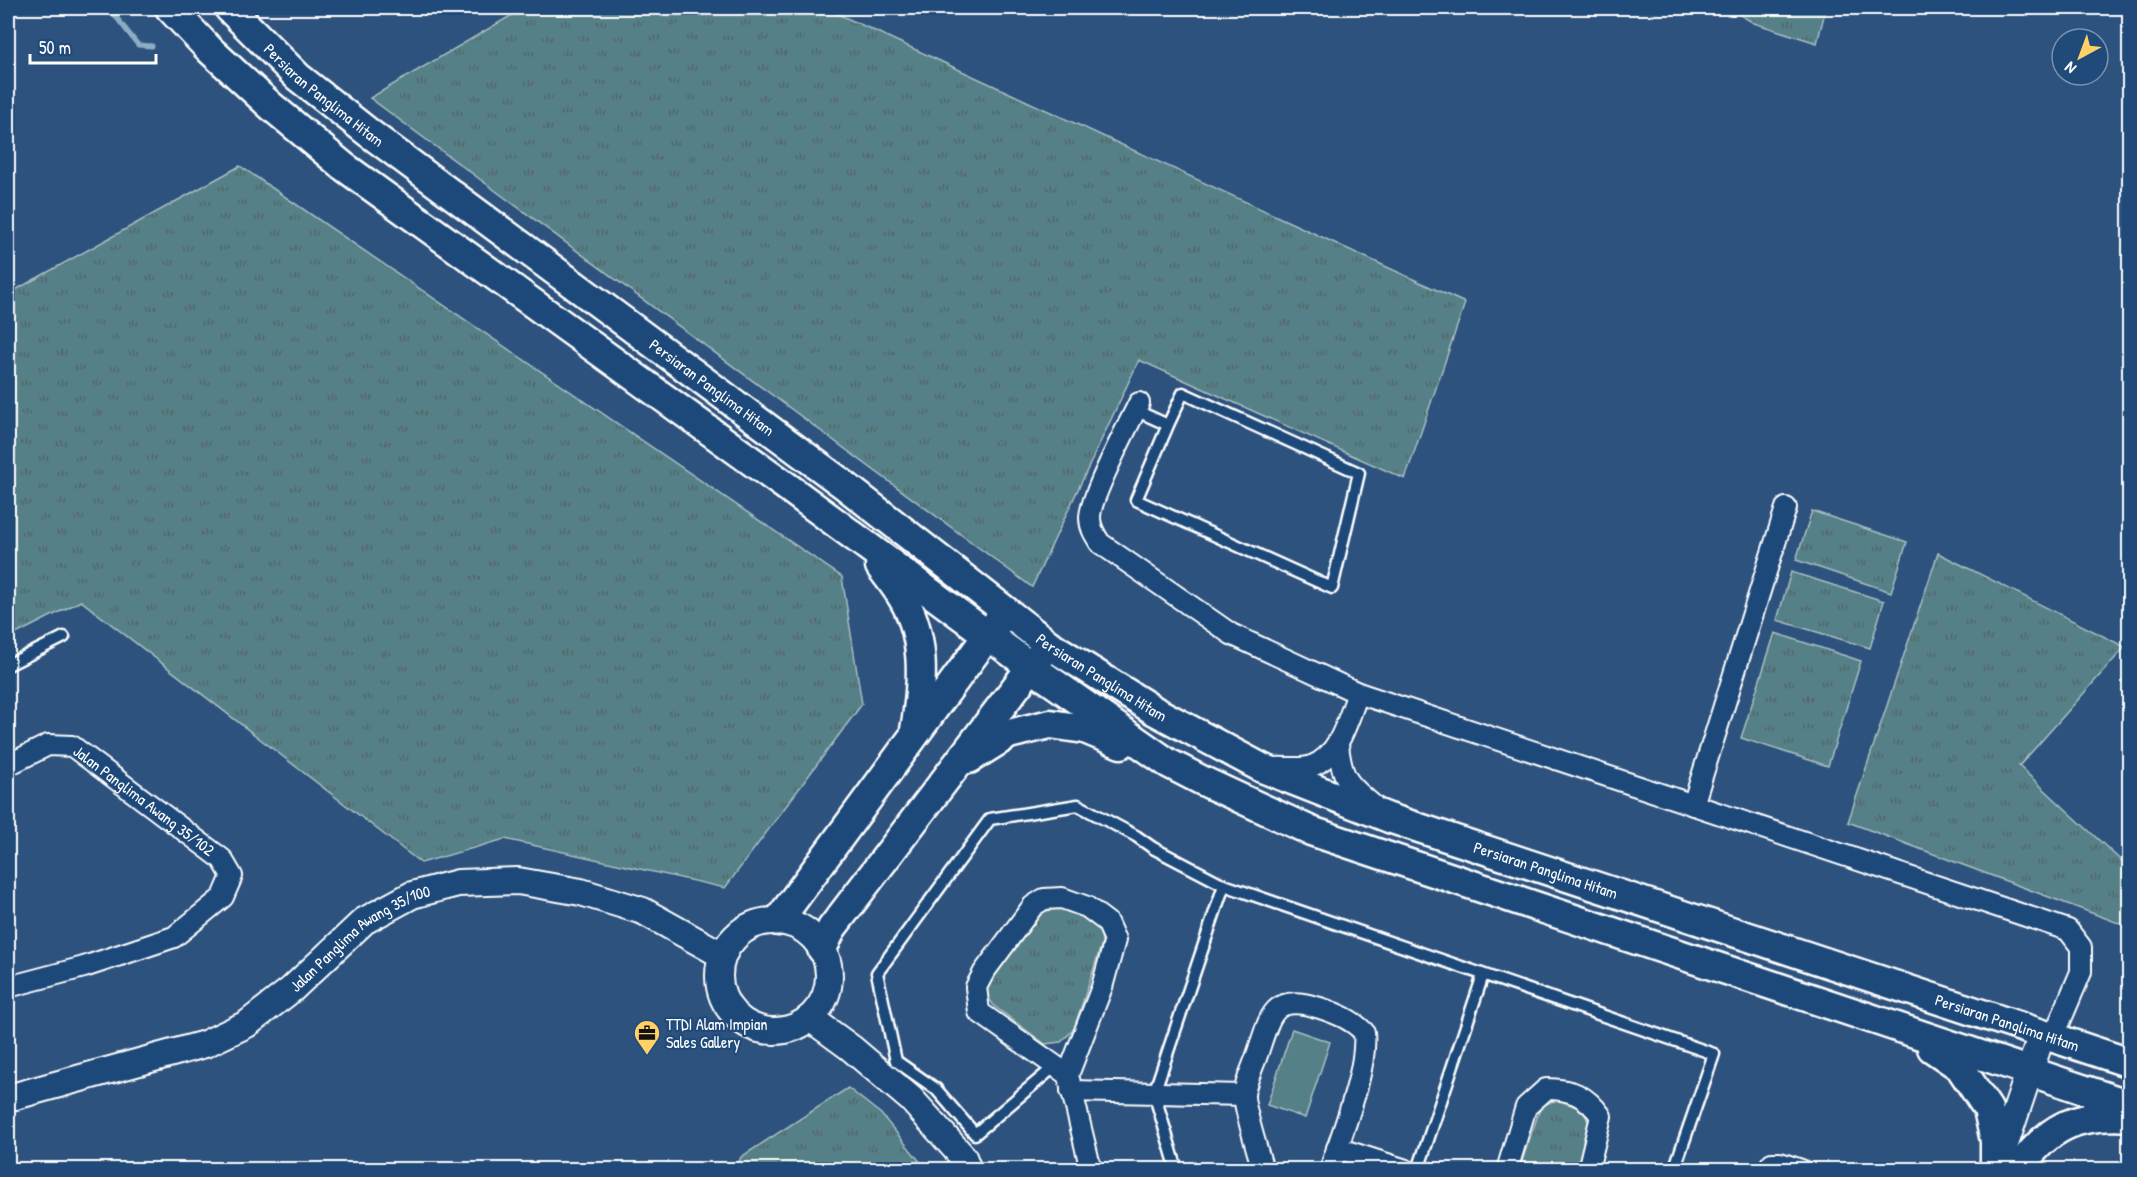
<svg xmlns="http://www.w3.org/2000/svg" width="2137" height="1177" viewBox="0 0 2137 1177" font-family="'Patrick Hand',sans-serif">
<defs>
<pattern id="grass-tufts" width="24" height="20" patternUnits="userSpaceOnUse" patternTransform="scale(1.5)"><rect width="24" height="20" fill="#568087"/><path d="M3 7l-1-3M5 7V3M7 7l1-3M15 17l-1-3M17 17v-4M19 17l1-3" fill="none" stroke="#51666a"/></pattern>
</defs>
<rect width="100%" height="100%" fill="#2e527e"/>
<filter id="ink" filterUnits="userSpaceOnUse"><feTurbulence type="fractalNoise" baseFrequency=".0167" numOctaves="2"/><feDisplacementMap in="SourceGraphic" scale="12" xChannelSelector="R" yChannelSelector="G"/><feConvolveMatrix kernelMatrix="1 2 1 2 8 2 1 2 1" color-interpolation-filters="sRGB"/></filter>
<g filter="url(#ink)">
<g fill="url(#grass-tufts)" stroke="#aac0c3" stroke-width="1.5">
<path d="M524 8H825L1465 303 1405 479 1139 360 1032 587 370 98Z"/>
<path d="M1728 8H1826L1817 43 1754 23Z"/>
<path d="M240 166 842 577 862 704 725 888 505 839 421 863 81 601 8 638V294Z"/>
<path d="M1812 511 1907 542 1891 592 1796 560Z"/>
<path d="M1938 553 2125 647 2019 766 2129 868V927L1848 822Z"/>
<path d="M1791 572 1884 601 1870 648 1777 620Z"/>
<path d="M1775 633 1861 661 1828 766 1741 738Z"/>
<path d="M1058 908C1076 910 1089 918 1101 932L1102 943 1074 1029 1061 1042 1045 1044 994 1006 985 992 988 980 1035 914Z"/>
<path d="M848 1088 881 1114 926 1169H736L741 1157Z"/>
<path d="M1556 1100C1573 1105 1588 1108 1589 1128L1576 1169 1519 1170 1541 1106Z"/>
</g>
<path fill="#568087" stroke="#aac0c3" stroke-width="1.5" d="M1292 1029 1330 1042 1305 1118 1267 1105Z"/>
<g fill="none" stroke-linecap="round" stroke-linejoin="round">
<path stroke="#8caec4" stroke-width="5" d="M109 8 138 45 152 46"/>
<g stroke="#fff" stroke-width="15">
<g id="service">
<path d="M1135 410 1168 425 1183 393 1359 473 1332 588 1136 500 1168 425"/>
<path d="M8 665 64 637"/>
<path d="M1054 1067 975 1134 936 1089 896 1061 877 973 990 819 1078 805 1136 836 1153 848 1224 885 1714 1054 1674 1170"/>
<path d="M1177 1170 1154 1093 1224 885"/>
<path d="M1418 1170 1483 975"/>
</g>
</g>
<g stroke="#fff" stroke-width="24">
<g id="minor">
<path d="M1139 403C1129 424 1089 499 1090 518 1090 528 1095 535 1100 543L1231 634 1358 693 2068 930 2081 947V972L2053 1038"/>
<path d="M1338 744C1341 778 1348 785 1374 806"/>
<path id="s1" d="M8 765 48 745 72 746 222 859 232 876 223 897 174 937 84 967 8 987"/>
<path d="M1274 768C1285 767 1302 770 1312 766 1340 755 1348 719 1358 693"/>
<path d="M1693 805 1786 508"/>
<path d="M1062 898 1087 907 1107 922 1115 940 1102 987 1068 1075 979 1012 976 987 984 972 1033 906 1044 899Z"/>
<path d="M1069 1079 1091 1170"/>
<path d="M1071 1091 1244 1095"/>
<path d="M1337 1148 1406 1170"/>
<path d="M1263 1170C1259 1156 1243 1105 1244 1094 1246 1081 1253 1067 1257 1055 1271 1014 1272 993 1320 1008 1338 1014 1351 1019 1364 1032 1368 1069 1342 1132 1330 1170"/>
<path d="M1507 1170 1526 1107 1546 1089C1571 1089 1586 1095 1601 1116L1588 1170"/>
<path d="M1767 1170 1772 1163H1780L1801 1170"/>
</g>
</g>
<g stroke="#fff" stroke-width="30">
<g id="tertiary">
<circle cx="774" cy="976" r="55"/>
<path d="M810 1018 851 1048 911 1099 963 1157 968 1170"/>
<path id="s2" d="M8 1098 205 1044 247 1024 292 989 364 921 412 895 458 883 518 881 581 892 643 911 722 955"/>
<path d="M1994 1166 2004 1147 2042 1034"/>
</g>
</g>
<g stroke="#fff" stroke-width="33">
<g id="secondary">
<path d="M170 8 209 49 271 106 343 166 786 486 1031 667 1168 763 1203 781 1311 831 2130 1105"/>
<path id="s3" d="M229 8 298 77 369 133 843 484 1048 644 1155 711 1262 768 1389 818 2130 1063"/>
<path d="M880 566C886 574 893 583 899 592 927 633 923 684 915 730"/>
<path d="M969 759 1009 734 1050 724 1085 729 1121 744"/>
<path d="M778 921 999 620"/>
<path d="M822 949 832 928 1042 653"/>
<path d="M1932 1048 1960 1067 1988 1109 1995 1141V1163"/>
<path d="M2018 1170C2048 1126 2077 1113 2130 1117"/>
</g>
</g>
<use href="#service" stroke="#1f4a7a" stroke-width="10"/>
<use href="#minor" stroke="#1f4a7a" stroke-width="20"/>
<use href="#tertiary" stroke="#1f4a7a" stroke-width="26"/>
<use href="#secondary" stroke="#1f4a7a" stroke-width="28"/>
</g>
</g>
<defs>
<g id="office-pin" transform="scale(1.35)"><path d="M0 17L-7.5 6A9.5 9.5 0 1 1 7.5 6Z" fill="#ffd166" stroke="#1f4a7a"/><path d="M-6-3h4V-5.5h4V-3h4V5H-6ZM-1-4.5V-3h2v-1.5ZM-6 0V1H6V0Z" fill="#111"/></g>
</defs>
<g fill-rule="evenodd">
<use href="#office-pin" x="647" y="1033"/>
</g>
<g text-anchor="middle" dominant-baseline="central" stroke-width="4.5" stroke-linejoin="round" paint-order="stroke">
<g font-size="16" fill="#fff" stroke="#1f4a7a">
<text stroke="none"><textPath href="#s3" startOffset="129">Persiaran Panglima Hitam</textPath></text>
<text stroke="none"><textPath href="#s3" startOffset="615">Persiaran Panglima Hitam</textPath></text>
<text stroke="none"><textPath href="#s3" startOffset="1101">Persiaran Panglima Hitam</textPath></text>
<text stroke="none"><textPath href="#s1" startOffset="159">Jalan Panglima Awang 35/102</textPath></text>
<text stroke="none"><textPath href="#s3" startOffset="1587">Persiaran Panglima Hitam</textPath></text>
<text stroke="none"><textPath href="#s2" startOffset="394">Jalan Panglima Awang 35/100</textPath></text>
<text stroke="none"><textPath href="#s3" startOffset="2073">Persiaran Panglima Hitam</textPath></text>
</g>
<g font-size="16" fill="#fff" stroke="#1f4a7a" text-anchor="start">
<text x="666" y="1024">TTDI Alam Impian<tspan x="666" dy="18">Sales Gallery</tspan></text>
</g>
</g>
<rect width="2137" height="1177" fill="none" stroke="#1f4a7a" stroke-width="30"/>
<rect x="15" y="15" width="2107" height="1147" fill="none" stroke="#fff" stroke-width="2" filter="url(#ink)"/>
<g transform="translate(2080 57) rotate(221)"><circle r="28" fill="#1f4a7a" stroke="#7992af" stroke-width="1.5"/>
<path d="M0-4.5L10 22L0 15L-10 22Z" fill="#ffd166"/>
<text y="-9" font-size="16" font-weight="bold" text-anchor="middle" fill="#ffffff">N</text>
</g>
<path d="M30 54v9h126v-9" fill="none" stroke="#ffffff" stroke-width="3"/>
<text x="39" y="54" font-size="18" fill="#ffffff" stroke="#1f4a7a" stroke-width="4.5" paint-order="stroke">50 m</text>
</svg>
